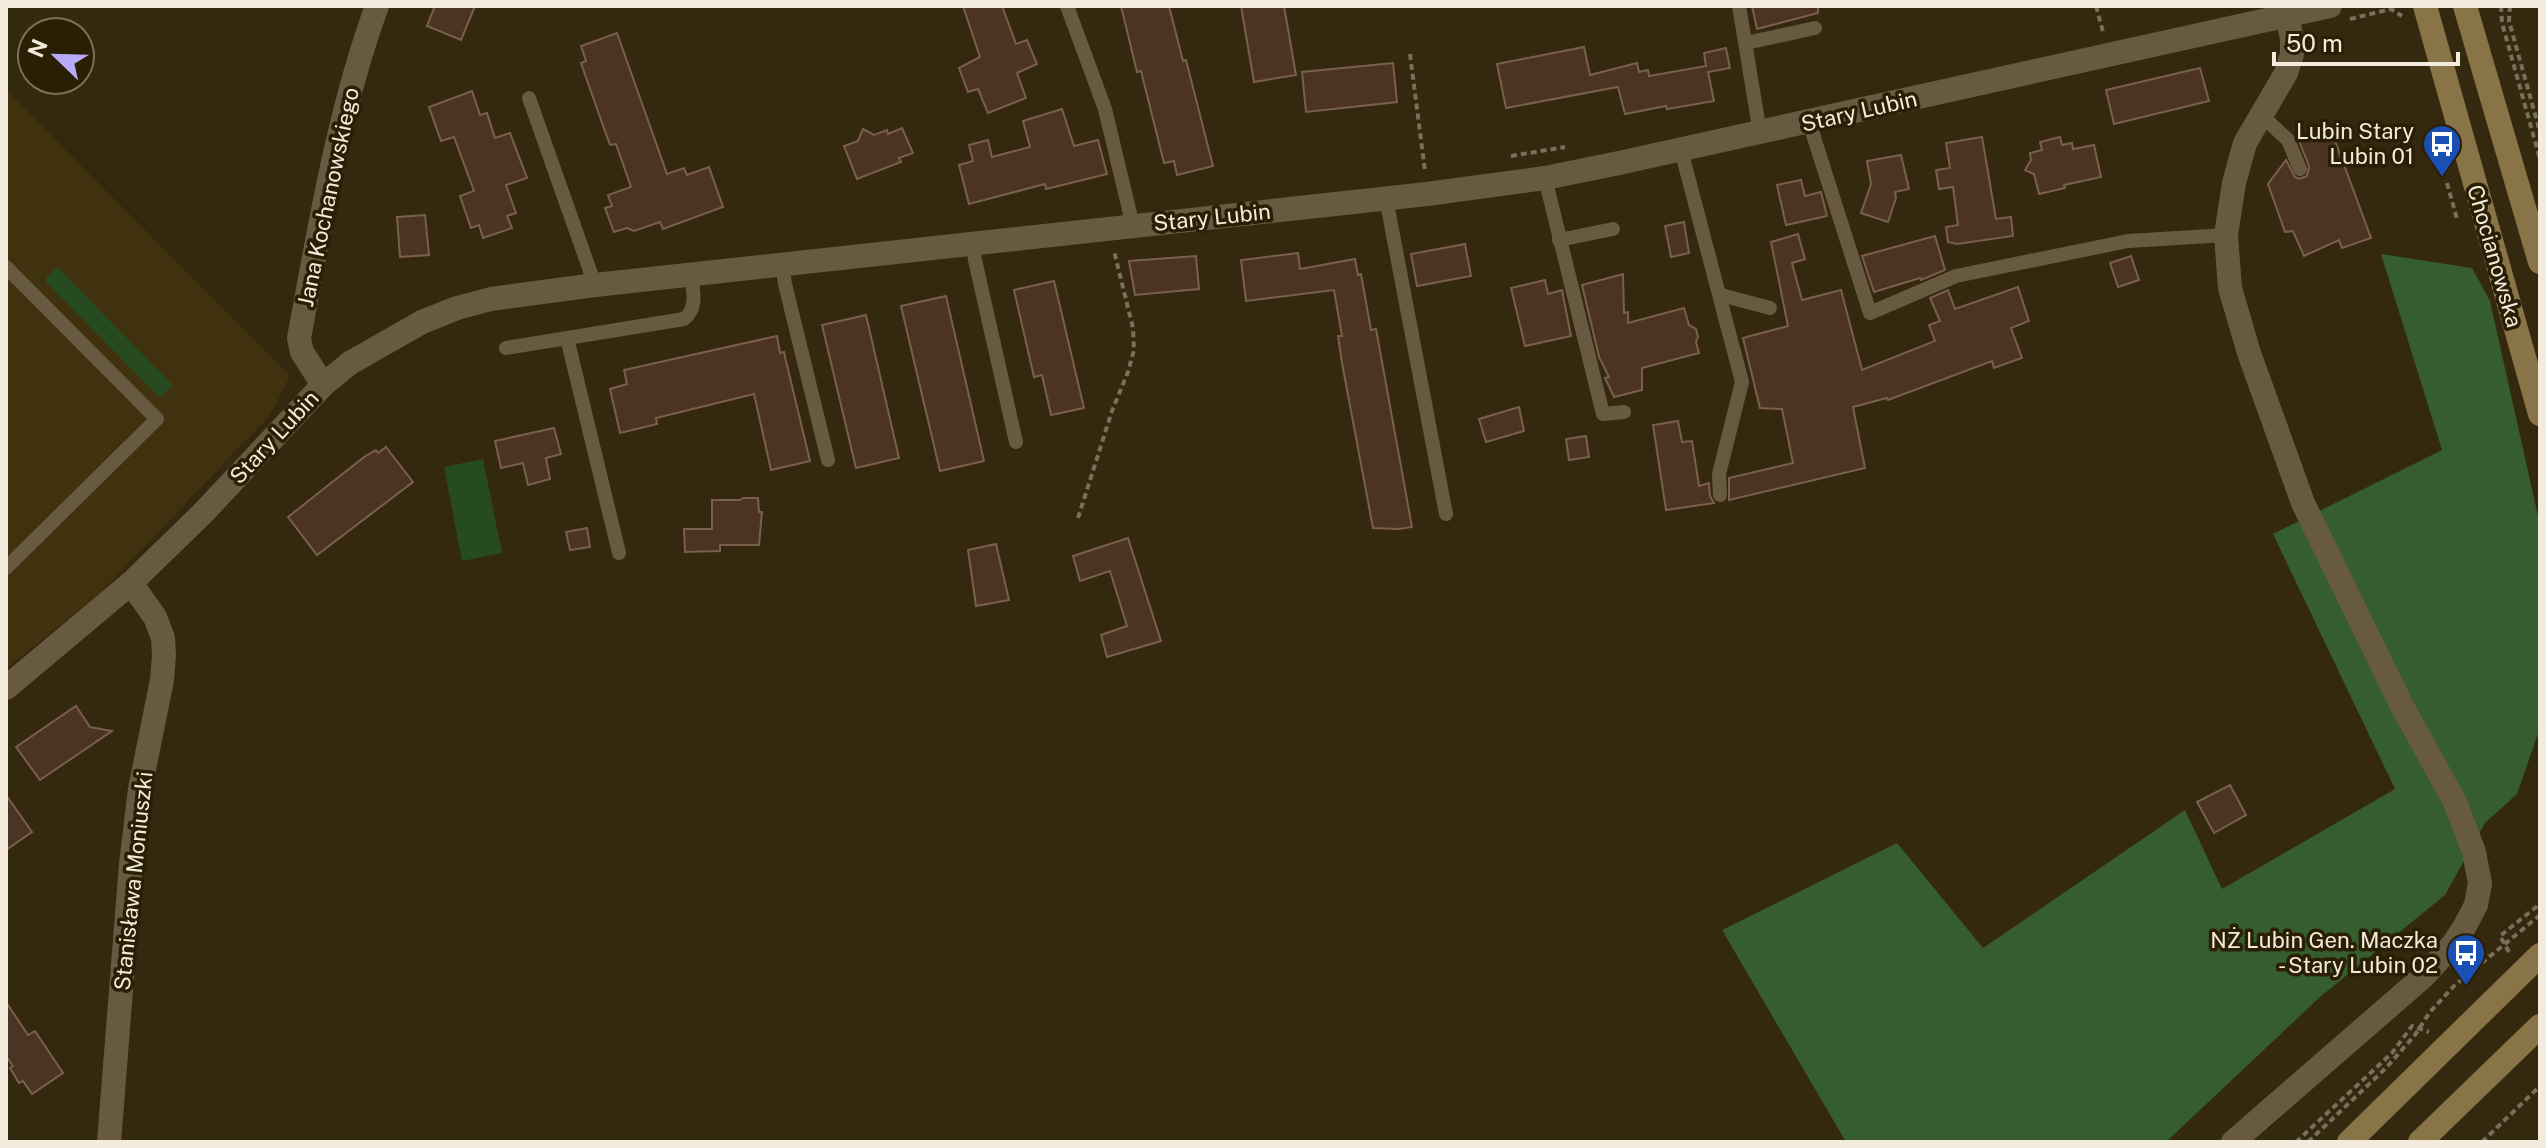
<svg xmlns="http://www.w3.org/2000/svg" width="2546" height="1148" viewBox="0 0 2546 1148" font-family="'Public Sans',sans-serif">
<rect width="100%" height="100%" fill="#34280f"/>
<path fill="#40310f" d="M6 90 290 376 270 415 100 593 6 669Z"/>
<g fill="#274b20">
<path d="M57 267 173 385 162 396H158L46 282V278Z"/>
<path d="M483 459 502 553 462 561 444 467Z"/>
</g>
<path fill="#355d2e" d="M2381 254 2472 268 2490 301 2540 525V728L2517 794 2485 823 2445 895 2320 997 2166 1142H1846L1722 930 1897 843 1983 948 2185 810 2222 889 2395 789 2273 534 2442 450Z"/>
<g fill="#4c3424" stroke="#7a5f4e" stroke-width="2">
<path d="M435 6H475L461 40 427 26Z"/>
<path d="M963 6H1002L1016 44 1027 40 1037 64 1017 73 1026 98 988 113 978 89 968 92 959 68 980 57Z"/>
<path d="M1121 6H1169L1183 61 1186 60 1213 166 1177 175 1174 161 1164 163 1141 71 1137 72Z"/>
<path d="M1241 6H1284L1296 75 1254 82Z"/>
<path d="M1752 6H1818V13L1757 29Z"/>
<path d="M617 33 667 174 684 168 687 175 709 167 723 207 663 229 660 222 634 231 627 228 614 232 605 208 612 206 608 195 631 187 616 144 610 145 601 120 581 63 586 61 581 46Z"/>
<path d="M1584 47 1590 75 1637 63 1639 72 1648 70 1649 76 1706 66 1704 53 1726 48 1730 68 1708 72 1714 101 1667 109 1666 106 1625 114 1618 87 1506 108 1497 64Z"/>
<path d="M1393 63 1397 102 1306 112 1302 72Z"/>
<path d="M2200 68 2209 101 2114 124 2106 90Z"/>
<path d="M472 91 480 115 487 113 495 138 510 133 527 178 506 185 516 213 507 216 512 228 483 238 479 225 471 228 460 196 474 191 454 137 441 141 429 107Z"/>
<path d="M1062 109 1074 146 1098 140 1107 174 1046 189 1045 184 969 204 959 165 973 161 969 145 988 140 992 157 1030 147 1023 121Z"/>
<path d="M2330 127 2371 238 2342 248 2339 240 2304 256 2293 231 2285 232 2268 184 2286 160 2295 177 2299 179 2307 176 2309 166 2299 141 2302 137Z"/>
<path d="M902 128 913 153 899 158 901 162 857 179 844 146 858 141 863 129 874 135 887 130 888 134Z"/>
<path d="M1982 137 1996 219 2011 217 2013 236 1957 244 1948 242 1946 227 1958 225 1953 187 1939 189 1936 170 1950 168 1946 143Z"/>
<path d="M2060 137 2062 145 2072 143 2073 149 2094 145 2101 177 2064 185 2065 188 2039 194 2034 174 2025 170 2031 160 2030 153 2042 150 2040 142Z"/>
<path d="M1901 155 1909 189 1895 192 1896 198 1888 222 1861 213 1871 184 1867 161Z"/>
<path d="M1801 180 1805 196 1821 192 1827 216 1786 225 1777 185Z"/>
<path d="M425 215 429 255 400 257 397 217Z"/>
<path d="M1684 222 1689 253 1671 257 1665 226Z"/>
<path d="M1798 234 1805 259 1792 263 1802 300 1841 290 1862 370 1935 341 1929 325 1940 321 1930 298 1948 290 1955 309 2018 287 2029 321 2011 328 2022 358 1994 368 1992 361 1888 400 1887 398 1853 407 1865 468 1729 500V478L1793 463 1782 409 1760 408 1743 338 1788 326 1771 242Z"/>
<path d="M1935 236 1945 270 1921 280 1920 278 1874 292 1862 256Z"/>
<path d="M1465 244 1471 276 1417 286 1411 254Z"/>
<path d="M1298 253 1300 269 1355 259 1358 275 1361 274 1371 330 1376 329 1412 527 1399 529 1373 528 1342 363 1338 336H1342L1334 290 1246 301 1241 260Z"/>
<path d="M1196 256 1199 289 1135 295 1129 261Z"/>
<path d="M2131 256 2139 280 2118 287 2110 263Z"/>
<path d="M1623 274 1624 313 1628 312V323L1684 308 1689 325 1696 329 1698 337 1696 342 1699 353 1642 368V390L1614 397 1605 378 1609 377 1599 357 1582 285Z"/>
<path d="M1545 280 1548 294 1562 290 1571 336 1525 346 1511 288Z"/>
<path d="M1054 281 1084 408 1051 415 1042 375 1034 377 1014 290Z"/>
<path d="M946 296 984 461 940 471 901 306Z"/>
<path d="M866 315 899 458 856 468 822 325Z"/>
<path d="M777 336 780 353 784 352 786 361 810 461 771 470 754 394 656 418 657 424 620 433 610 389 627 384 624 370Z"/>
<path d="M1519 407 1524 431 1486 442 1479 419Z"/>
<path d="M1678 421 1682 442 1692 441 1699 486 1709 483 1710 496 1714 503 1666 510 1653 425Z"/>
<path d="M554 428 561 454 546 458 550 479 528 485 523 463 501 468 495 441Z"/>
<path d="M1586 436 1589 457 1569 460 1566 439Z"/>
<path d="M386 447 413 482 317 555 288 517 364 457 376 450 378 453Z"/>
<path d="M743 498H758L759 512H762L759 545H720V551L685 552 684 529H712V500H740Z"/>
<path d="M587 528 590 547 570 550 566 532Z"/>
<path d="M1128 538 1161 641 1107 657 1101 635 1127 626 1110 571 1080 581 1073 556Z"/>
<path d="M996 544 1009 600 976 606 968 550Z"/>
<path d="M76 706 90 727 112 731 40 780 16 747Z"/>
<path d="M2230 785 2246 815 2214 833 2197 802Z"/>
<path d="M6 795 32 832 6 850Z"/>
<path d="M6 1002 28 1035 35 1031 63 1073 32 1094 23 1081 19 1083 10 1068 13 1066 6 1056Z"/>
</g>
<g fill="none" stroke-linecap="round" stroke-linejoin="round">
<g stroke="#796f5a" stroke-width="4" stroke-dasharray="6 4" stroke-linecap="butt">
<path d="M2096 6 2103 32"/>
<path d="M2501 6 2502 23 2540 159"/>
<path d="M2510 6 2509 21 2540 132"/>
<path d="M2350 19 2391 9 2402 16"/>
<path d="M1410 54 1425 171"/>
<path d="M1511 156 1565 147"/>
<path d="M2447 183 2457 219"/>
<path d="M1078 518 1112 411 1128 372 1134 350 1133 328 1114 251"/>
<path d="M2509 952 2500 936 2540 904"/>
<path d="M2296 1142 2392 1053 2412 1026 2429 1032"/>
<path d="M2308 1142 2386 1068 2415 1035 2430 1012 2454 986 2540 915"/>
<path d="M2482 1142 2540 1086"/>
</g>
<g stroke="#675a40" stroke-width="14">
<path d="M1067 6 1105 109 1133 226"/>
<path d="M1739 6 1760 133"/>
<path d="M1746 43 1815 28"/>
<path d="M529 98 595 285"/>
<path d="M2260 114 2288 140 2300 169"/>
<path d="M1809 122 1870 313 1956 276 2128 241 2226 235"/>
<path d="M1681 150 1742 382 1719 474 1720 495"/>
<path d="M1545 178 1603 414 1624 412"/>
<path d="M1386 198 1446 514"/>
<path d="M1559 240 1613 229"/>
<path d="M973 244 975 260 1016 442"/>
<path d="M782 264 785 284 828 460"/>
<path d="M6 267 157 419 6 568"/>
<path d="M1721 295 1770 308"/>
<path d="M567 338 619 553"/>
<path d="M506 348 684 319C698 309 693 290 691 275"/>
</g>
<g stroke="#675a40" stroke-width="24">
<path d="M323 385 302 352 299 338C320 226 338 113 377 6"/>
<path d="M6 688 131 583 202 514 323 385 350 363 422 322 457 308 491 299 595 285 1427 194 1545 178 1619 163 2330 6"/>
<path d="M109 1142 131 864 140 789 162 680 164 656 163 638 155 617 131 583"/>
<path d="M2233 1142 2424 976 2454 943 2465 926 2476 905 2480 883 2474 852 2455 802 2403 708 2303 503 2249 353 2230 288 2226 235 2234 183 2245 143 2286 73 2292 54V39L2287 16"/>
</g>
<g stroke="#897448" stroke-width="24">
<path d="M2425 6 2540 414"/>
<path d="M2465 6 2540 262"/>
<path d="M2349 1142 2540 955"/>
<path d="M2420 1142 2540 1026"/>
</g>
</g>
<defs>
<g id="bus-pin" transform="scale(2)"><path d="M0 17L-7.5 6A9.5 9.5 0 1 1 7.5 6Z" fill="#1a4fb4" stroke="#2a1f05"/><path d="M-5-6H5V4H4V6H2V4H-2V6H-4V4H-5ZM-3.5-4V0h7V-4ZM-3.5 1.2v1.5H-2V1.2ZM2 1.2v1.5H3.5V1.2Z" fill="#fff"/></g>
</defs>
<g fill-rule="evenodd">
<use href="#bus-pin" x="2442" y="144"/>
<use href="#bus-pin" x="2466" y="953"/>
</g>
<g text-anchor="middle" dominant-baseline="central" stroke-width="7" stroke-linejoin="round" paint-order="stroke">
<g font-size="22" fill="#f3ebdc" stroke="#2a1f05">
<text transform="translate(1859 111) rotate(-13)">Stary Lubin</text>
<text transform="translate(328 197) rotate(-78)">Jana Kochanowskiego</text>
<text transform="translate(1212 217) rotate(-6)">Stary Lubin</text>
<text transform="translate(2495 256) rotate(74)">Chocianowska</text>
<text transform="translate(274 437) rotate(-47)">Stary Lubin</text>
<text transform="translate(133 881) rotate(-84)">Stanisława Moniuszki</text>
</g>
<g font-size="22" fill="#f3ebdc" stroke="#2a1f05" text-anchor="end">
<text x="2414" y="131">Lubin Stary<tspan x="2414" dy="25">Lubin 01</tspan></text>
<text x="2438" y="940">NŻ Lubin Gen. Maczka<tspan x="2438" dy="25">- Stary Lubin 02</tspan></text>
</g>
</g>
<rect width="2546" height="1148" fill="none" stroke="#f3ebdc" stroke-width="16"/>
<g transform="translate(56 56) rotate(293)"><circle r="38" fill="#2a1f05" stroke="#7a715b" stroke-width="2"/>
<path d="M0-6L14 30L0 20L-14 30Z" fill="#b7abf7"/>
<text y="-12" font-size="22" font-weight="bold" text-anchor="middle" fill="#f3ebdc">N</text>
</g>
<path d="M2274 52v12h184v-12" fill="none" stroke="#f3ebdc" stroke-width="4"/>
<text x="2286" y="52" font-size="24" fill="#f3ebdc" stroke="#2a1f05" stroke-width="6" paint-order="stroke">50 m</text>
</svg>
